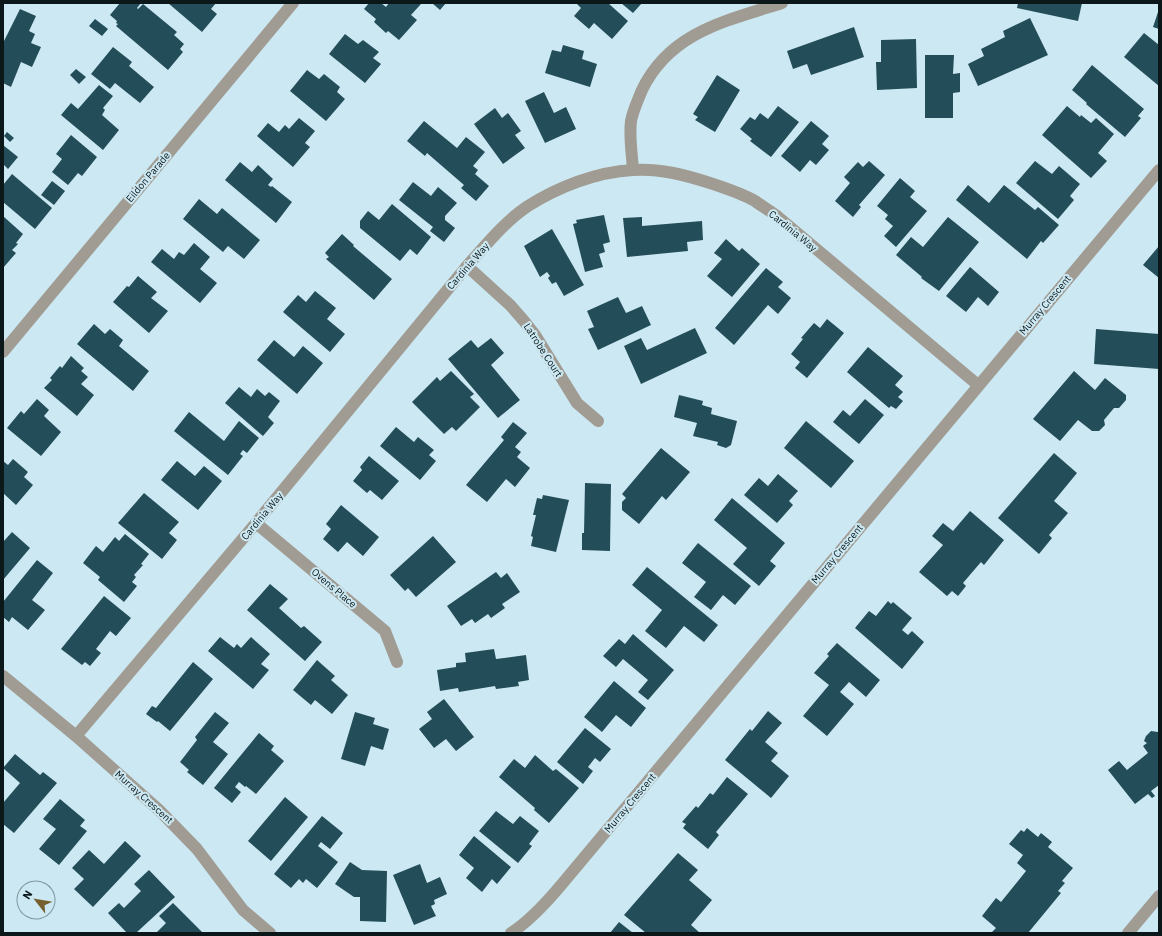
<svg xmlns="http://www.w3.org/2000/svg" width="1162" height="936" viewBox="0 0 1162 936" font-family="'IBM Plex Sans',sans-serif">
<rect width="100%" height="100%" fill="#cce9f3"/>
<g fill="#244d5a">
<path d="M120 3H141L137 8 138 9 143 4 177 32 174 35 184 44 180 49 183 52 168 70 116 26 118 24 116 23 117 21 110 15Z"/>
<path d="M168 3H216L211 9 217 14 202 32Z"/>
<path d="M369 3H381L386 7 389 3 421 4 411 15 417 20 399 40 388 31 386 33 374 22 376 19 364 9Z"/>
<path d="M432 3H446L440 10Z"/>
<path d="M578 3H608L628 21 612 39 594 23 589 29 574 16 581 8 577 4Z"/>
<path d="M621 3H642L633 13Z"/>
<path d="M1018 3H1082L1078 21 1017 8Z"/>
<path d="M20 9 36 16 29 31 35 34 31 43 41 47 32 67 21 62 11 87 3 83V43Z"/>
<path d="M1159 9V29L1153 27Z"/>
<path d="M1030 18 1048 55 978 86 968 64 984 56 981 49 1005 37 1003 31Z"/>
<path d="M95 19 108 29 102 36 89 26Z"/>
<path d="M854 27 864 57 811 75 807 64 793 69 787 51Z"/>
<path d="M1144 33 1159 45V86L1124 57Z"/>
<path d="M345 34 358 44 363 40 379 52 373 58 381 64 365 83 329 54Z"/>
<path d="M916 39 917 88 877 90 876 62H881V40Z"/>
<path d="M563 45 584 51 582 59 597 64 590 87 545 73 552 50 561 52Z"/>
<path d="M113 47 132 62 129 66 154 87 140 103 115 83 110 89 91 74Z"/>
<path d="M925 55H954L953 74 960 73V92L953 93V118H925Z"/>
<path d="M1092 65 1144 109 1138 116 1141 118 1125 137 1086 104 1087 103 1072 90Z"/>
<path d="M76 69 86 77 79 84 70 75Z"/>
<path d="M307 70 319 79 324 74 340 87 337 92 345 99 326 121 290 91Z"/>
<path d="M717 75 740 90 715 132 695 120 698 117 693 114Z"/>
<path d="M99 85 113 96 103 108 105 110 102 115 119 130 103 150 61 115 71 103 78 109Z"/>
<path d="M544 92 554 113 566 107 576 129 545 143 525 101Z"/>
<path d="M778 106 799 122 771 157 750 141 752 139 740 129 750 117 755 120 760 113 768 119Z"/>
<path d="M1067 106 1080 117 1081 115 1091 123 1096 118 1114 134 1098 153 1107 161 1091 178 1042 135Z"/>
<path d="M495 108 502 118 508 113 521 131 515 135 525 148 503 164 474 124Z"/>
<path d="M299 118 315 131 305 143 310 147 293 167 257 136 268 123 279 132 285 125 289 129Z"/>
<path d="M424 121 457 148 466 137 485 152 473 166 478 170 475 174 489 186 476 201 461 188 464 185 427 153 425 156 407 141Z"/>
<path d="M811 121 829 136 822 144 829 150 816 165 810 160 800 172 781 156Z"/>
<path d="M7 132 14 138 10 142 4 136Z"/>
<path d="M71 135 97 157 82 176 78 173 68 185 52 172 62 159 56 154Z"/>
<path d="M3 145 18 157 8 169 3 164Z"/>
<path d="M869 161 885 175 859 205 861 207 853 217 835 201 850 183 844 177 858 162 863 167Z"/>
<path d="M1035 161 1052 174 1059 166 1080 184 1070 196 1074 200 1058 219 1016 183Z"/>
<path d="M240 162 252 172 258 165 273 179 268 185 271 187 272 186 292 202 276 223 225 180Z"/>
<path d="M12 174 52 208 35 229 3 202V185Z"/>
<path d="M900 178 915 191 910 197 927 211 896 247 884 236 893 226 885 219 888 215 877 206Z"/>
<path d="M52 181 65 191 54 205 41 195Z"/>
<path d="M413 182 431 196 438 187 457 203 445 216V220L455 228 444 242 430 231 433 227 399 200Z"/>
<path d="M968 185 989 203 1004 185 1035 210 1038 207 1059 225 1043 243 1041 241 1027 259 956 200Z"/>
<path d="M199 199 217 214 222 208 260 240 244 259 228 246 223 252 183 219Z"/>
<path d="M392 204 431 237 417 255 410 249 400 261 360 228V221L368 211 379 220Z"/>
<path d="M604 215 610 242 603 244 605 252 599 254 603 267 585 272 573 224 577 223 576 220Z"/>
<path d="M3 216 23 234 16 243 18 244 12 250 16 253 3 268Z"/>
<path d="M642 217V226L702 221 703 240 687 242 688 251 627 257 623 218Z"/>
<path d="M948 217 979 242 939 291 921 278 922 277 896 255 911 237 923 247Z"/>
<path d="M552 229 584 285 564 296 556 282 552 284 548 278 550 276 547 272 540 277 524 246Z"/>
<path d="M342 234 354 245 353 246 392 279 374 300 326 259 329 257 325 253Z"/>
<path d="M726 239 739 251 742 248 760 264 732 297 707 276 722 259 714 253Z"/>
<path d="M194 243 210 257 200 269 217 283 200 303 151 262 162 249 174 259 179 252 184 255Z"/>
<path d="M1159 246V278L1143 265Z"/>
<path d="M970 267 999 292 988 306 978 297 966 312 946 296Z"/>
<path d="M766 268 783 282 778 287 791 298 778 314 768 305 734 345 715 328Z"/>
<path d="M138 276 157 292 151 298 168 311 149 333 113 302 127 286 129 287Z"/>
<path d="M315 291 336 308 327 319 345 334 330 352 283 312 298 295 306 302Z"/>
<path d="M618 297 626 313 642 306 651 325 598 350 588 329 594 327 587 311Z"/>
<path d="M827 319 844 333 807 378 795 368 800 362 791 354 803 339 801 338 814 323 820 328Z"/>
<path d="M94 324 105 334 110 329 123 340 119 346 149 371 133 391 77 344Z"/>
<path d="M695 328 707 353 641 384 624 346 641 338 647 350Z"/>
<path d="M1096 329 1159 334V369L1094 364Z"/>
<path d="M491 338 504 353 491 365 520 400 498 418 448 359 471 340 478 348Z"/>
<path d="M274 340 294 357 303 346 323 363 297 394 257 360Z"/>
<path d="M868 347 903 376 895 385 903 392 898 397 903 401 896 409 891 406 889 408 847 372Z"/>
<path d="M71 356 84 368 81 371 88 377 81 384 94 395 77 416 44 388 52 380 50 378 60 366 62 368Z"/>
<path d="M451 371 474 394 470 397 480 407 456 431 452 427 444 434 412 402 437 377 440 381Z"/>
<path d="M1074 371 1095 390 1105 378 1126 395V400L1119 408H1114L1104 420 1105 425 1099 431H1092L1078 420 1060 441 1033 419Z"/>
<path d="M239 387 251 397 257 389 265 396 269 392 280 401 268 417 274 423 263 436 225 403Z"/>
<path d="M679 395 703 401 702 405 712 408 711 414 737 421 731 445 726 448 717 445 718 442 693 436 697 423 674 417Z"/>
<path d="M37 399 49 410 44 416 61 432 41 456 7 428 21 411 24 414Z"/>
<path d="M865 399 884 415 859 444 833 422 843 410 850 416Z"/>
<path d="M189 412 224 441 239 421 259 438 247 453 243 450 240 454 243 456 228 475 174 431Z"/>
<path d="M806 421 854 461 831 488 784 448Z"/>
<path d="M513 422 527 433 515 447 521 452 517 457 530 468 515 487 506 479 487 502 466 485 504 440 501 437Z"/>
<path d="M396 427 414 442 418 437 434 450 429 455 436 461 420 480 380 446Z"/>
<path d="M661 448 690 472 666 500 662 496 639 524 622 510V502L626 498 622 494Z"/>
<path d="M1054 453 1077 473 1054 501 1068 513 1049 535 1052 538 1039 554 998 518Z"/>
<path d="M369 456 399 481 382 500 370 490 367 493 353 481 362 470 360 467Z"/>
<path d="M13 459 28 472 24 477 33 485 16 505 3 493V461L8 465Z"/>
<path d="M177 461 195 476 204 466 222 481 198 510 161 480Z"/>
<path d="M778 474 798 491 789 501 793 505 777 523 744 495 759 478 768 486Z"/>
<path d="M585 483 611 484 610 551 582 550V533H584Z"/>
<path d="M144 493 179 522 169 533 177 540 162 559 118 523Z"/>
<path d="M543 495 569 500 556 552 531 546 533 537 531 536 536 515H533L537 498 542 499Z"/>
<path d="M732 498 785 543 770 561 776 566 759 586 733 564 747 548 714 520Z"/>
<path d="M341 505 379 537 363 556 347 542 338 552 323 539 331 529 326 524Z"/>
<path d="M970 511 1004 540 984 565 981 562 963 583 966 586 958 596 952 591 947 596 919 572 943 545 932 536 943 523 953 531Z"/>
<path d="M12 532 30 548 3 580V542Z"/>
<path d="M125 534 149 554 141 564 143 565 134 575 136 577 132 582 137 586 124 602 98 580 100 577 83 563 96 546 103 552 115 537 119 541Z"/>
<path d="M433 536 456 562 416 597 408 588 405 591 390 575Z"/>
<path d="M698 543 751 586 735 605 723 595 711 610 694 597 706 582 682 563Z"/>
<path d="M37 560 53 573 32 600 45 610 28 630 12 617 9 622 3 617V602Z"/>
<path d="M647 567 718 625 704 642 684 626 666 648 645 631 662 610 632 585Z"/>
<path d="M496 572 501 578 507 573 520 592 502 604 505 608 491 618 488 614 475 623 472 619 461 626 447 606Z"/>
<path d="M270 584 288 599 279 608 301 628 304 626 322 642 305 661 247 610Z"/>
<path d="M104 596 131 618 116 636 110 631 96 649 101 653 90 666 85 662 82 665 61 649Z"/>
<path d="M888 601 891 604 893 602 912 618 902 630 908 635 912 631 924 642 902 669 855 628 869 611 876 616Z"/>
<path d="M633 634 674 670 648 700 638 692 648 680 623 659 616 667 603 656 619 639 625 644Z"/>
<path d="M220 637 234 648 237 644 241 648 251 637 270 654 261 664 269 670 253 689 208 651Z"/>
<path d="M837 643 880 680 866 697 849 682 840 692 854 704 827 736 803 716 829 685 814 673 829 656 827 654Z"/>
<path d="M494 649 496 659 526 655 529 680 518 682 519 686 496 689 495 686 459 692 458 688 440 691 437 670 456 667V663L466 662 465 653Z"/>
<path d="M317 660 335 676 331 680 348 695 332 714 315 700 311 705 293 690Z"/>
<path d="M193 662 213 679 170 731 158 721 157 722 146 714 152 706 156 708Z"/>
<path d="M614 681 646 708 631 727 616 715 602 732 584 717Z"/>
<path d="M444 699 474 737 456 751 446 739 434 748 419 729 432 719 427 712Z"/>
<path d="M768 711 782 723 765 742 778 753 771 761 789 776 771 798 725 760 750 729 752 731Z"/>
<path d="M215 712 229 723 213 742 228 754 203 785 187 772 189 770 180 762 197 740 195 737Z"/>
<path d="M355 712 375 718 373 724 389 729 383 750 371 746 365 766 341 759Z"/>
<path d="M585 728 611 749 600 762 595 758 588 767 593 771 583 784 557 762Z"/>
<path d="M1151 731 1158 732 1159 734V785L1151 791 1155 796 1152 798 1148 794 1135 804 1108 770 1119 761 1127 770 1148 753 1143 746 1147 743 1144 741 1146 736Z"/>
<path d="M259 733 274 746 271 750 284 761 256 794 246 786 245 787 239 782 235 787 241 792 232 803 214 788Z"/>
<path d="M15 754 40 775 43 772 57 783 14 833 3 824V803L20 783 3 768Z"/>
<path d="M535 755 553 771 556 769 579 788 549 823 534 810 535 808 499 777 514 759 525 768Z"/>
<path d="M727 777 748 794 716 832 719 835 708 849 683 828 686 824 682 822 696 806 698 808 710 793 713 795Z"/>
<path d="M285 797 308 817 271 861 248 841Z"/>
<path d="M60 799 85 820 80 826 87 831 59 865 39 849 56 829 43 819Z"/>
<path d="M496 811 513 824 520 816 539 831 529 844 532 846 518 863 479 831Z"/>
<path d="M322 816 343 833 330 849 321 842 318 846 338 862 317 888 306 879 303 883 299 879 291 888 274 874Z"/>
<path d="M1027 828 1038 837 1041 833 1052 842 1048 847 1073 868 1062 881 1065 883 1058 891 1061 893 1028 933 1026 932 1025 933H991L996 928 982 916 996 898 1001 902 1026 871 1017 863 1023 855 1009 844 1021 830 1024 832Z"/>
<path d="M474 836 511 867 497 884 492 879 482 892 466 878 474 868 459 855Z"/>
<path d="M125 841 141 856 93 907 74 889 84 879 72 868 89 850 104 864Z"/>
<path d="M678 853 698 870 689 880 712 900 691 925 700 933H646L624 915Z"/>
<path d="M350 862 362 870 387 871 386 922 360 921V897H354L335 884Z"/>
<path d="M420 864 427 883 440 877 447 894 434 900 435 904 431 906 436 916 414 925 393 875Z"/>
<path d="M149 870 175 897 136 933H127L108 913 119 903 124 908 141 891 134 884Z"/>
<path d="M173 903 202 932 201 933H156L166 923 159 916Z"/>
<path d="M619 922 633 933H610Z"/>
</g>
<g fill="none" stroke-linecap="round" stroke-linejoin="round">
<g stroke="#a19c93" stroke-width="12">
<path d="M633 170C632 154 629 137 631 121 633 110 638 100 642 90 670 32 726 21 782 3"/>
<path d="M467 266 510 305 524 321 535 335 577 403 598 421"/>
<path d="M3 352 293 3"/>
<path d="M256 523 385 631 397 662"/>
<path d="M3 676 76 736 159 810 197 849 243 910 270 933"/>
<path d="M76 736 256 523 467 266C486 245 504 222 528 206 558 187 596 172 633 170 659 168 685 175 710 183 725 188 741 193 755 201 762 206 770 211 777 216L978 385"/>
<path d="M511 933C531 920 547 902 562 884L1159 170"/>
<path d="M1128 933 1159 896"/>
</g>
</g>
<g text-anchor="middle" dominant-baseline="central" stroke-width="4" stroke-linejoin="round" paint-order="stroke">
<g font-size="10" fill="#0c171a" stroke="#cce9f3">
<text transform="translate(148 177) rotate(-50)">Eildon Parade</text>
<text transform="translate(793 231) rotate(39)">Cardinia Way</text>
<text transform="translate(468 266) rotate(-49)">Cardinia Way</text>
<text transform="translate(1045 305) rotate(-50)">Murray Crescent</text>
<text transform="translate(543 350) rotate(57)">Latrobe Court</text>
<text transform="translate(262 516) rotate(-50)">Cardinia Way</text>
<text transform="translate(837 554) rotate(-50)">Murray Crescent</text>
<text transform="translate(334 588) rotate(40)">Ovens Place</text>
<text transform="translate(144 797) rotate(42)">Murray Crescent</text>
<text transform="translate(630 803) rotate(-50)">Murray Crescent</text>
</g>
</g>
<rect width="1162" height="936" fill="none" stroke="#0c171a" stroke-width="8"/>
<g transform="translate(36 900) rotate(301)"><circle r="19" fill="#cce9f3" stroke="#7f959c"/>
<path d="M0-3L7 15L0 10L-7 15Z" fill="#765f2f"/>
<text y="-6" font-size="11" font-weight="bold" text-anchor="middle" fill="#0c171a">N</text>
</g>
</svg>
